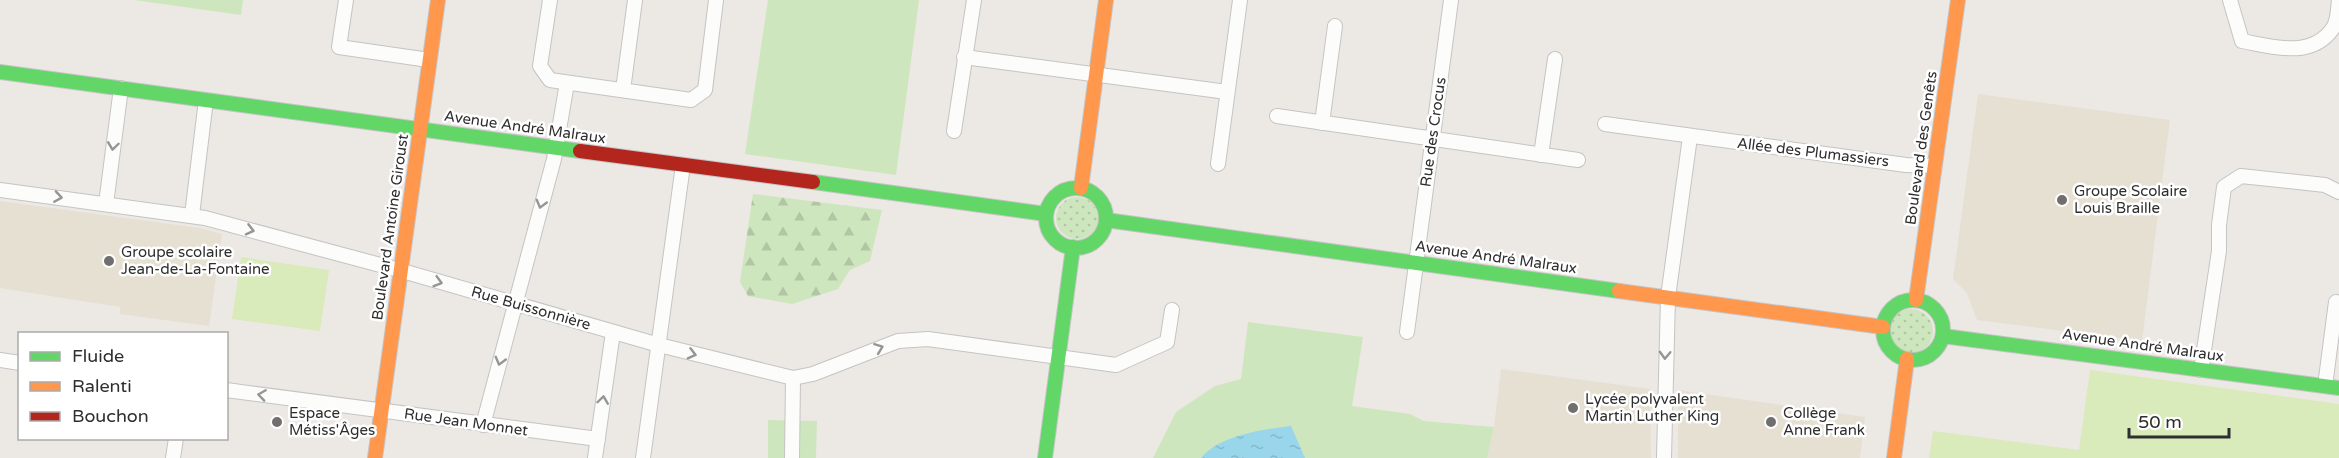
<svg xmlns="http://www.w3.org/2000/svg" width="2339" height="458" viewBox="0 0 2339 458" font-family="'Varela Round',sans-serif">
<defs>
<pattern id="grass-dots" width="8" height="8" patternUnits="userSpaceOnUse" patternTransform="scale(1.5)"><rect width="8" height="8" fill="#cee6be"/><path d="M2 2h.1M6 6h.1" fill="none" stroke="#b1c6a4" stroke-width="1.8" stroke-linecap="round"/></pattern>
<pattern id="forest-firs" width="22" height="20" patternUnits="userSpaceOnUse" patternTransform="scale(1.5)"><rect width="22" height="20" fill="#cee6be"/><path d="M5 1l3.5 6h-7zM16 11l3.5 6h-7z" fill="#b1c6a4"/></pattern>
<pattern id="water-ripples" width="26" height="14" patternUnits="userSpaceOnUse" patternTransform="scale(1.5)"><rect width="26" height="14" fill="#99d6ec"/><path d="M2 4q2-2 4 0t4 0M15 11q2-2 4 0t4 0" fill="none" stroke="#84b8cb"/></pattern>
</defs>
<rect width="100%" height="100%" fill="#ece8e4"/>
<g fill="#e6e0d3">
<path d="M1978 94 2170 120 2142 341 1977 320 1967 293 1953 279Z"/>
<path d="M0 201 200 228 222 234 209 326 120 314V307L0 288Z"/>
<path d="M1501 369 1650 389 1651 458H1487L1494 427Z"/>
<path d="M1678 390 1865 417 1860 458H1678Z"/>
</g>
<g fill="url(#grass-dots)">
<circle cx="1077" cy="218" r="21"/>
<circle cx="1911" cy="331" r="22"/>
</g>
<path fill="url(#forest-firs)" d="M753 194 882 210 870 261 850 270 838 289 792 304 748 296 740 282Z"/>
<g fill="#cee6be">
<path d="M134 0H243L241 15Z"/>
<path d="M768 0H919L896 175 745 154Z"/>
<path d="M1248 322 1363 337 1352 406 1410 414 1424 421 1494 427 1487 458H1153L1176 412 1215 386 1241 379Z"/>
<path d="M768 420 817 421 816 458H768Z"/>
</g>
<g fill="#d9eabb">
<path d="M241 257 329 270 320 331 232 319Z"/>
<path d="M2090 370 2339 404V458H1929L1933 431 2079 450Z"/>
</g>
<path fill="url(#water-ripples)" d="M1291 426 1305 458H1201C1219 435 1264 429 1291 426Z"/>
<g fill="none" stroke-linecap="round" stroke-linejoin="round">
<g stroke="#c5c4c5" stroke-width="16">
<g id="street">
<path d="M346 0 339 47 429 60"/>
<path d="M550 0 540 66 550 80 691 100 705 90 716 0"/>
<path d="M2230 0 2242 41C2274 47 2312 59 2333 28 2338 21 2338 8 2339 0"/>
<path d="M964 57 1227 92"/>
<path d="M623 90 635 0"/>
<path d="M1277 116 1578 160"/>
<path d="M1322 123 1335 26"/>
<path d="M1605 124 1906 165 1935 166"/>
<path d="M954 131 974 0"/>
<path d="M1541 155 1555 59"/>
<path d="M1218 164 1240 0"/>
<path d="M0 190 205 218 399 270 659 345 793 378 813 374 898 341 928 339 1116 365 1167 342 1172 310"/>
<path d="M106 204 121 88"/>
<path d="M192 215 206 100"/>
<path d="M1407 332 1451 0"/>
<path d="M0 360 20 363"/>
<path d="M2201 370 2219 251V225L2224 187 2241 176 2325 185 2339 192"/>
<path d="M2325 386 2336 302"/>
<path d="M226 390 598 439"/>
<path d="M483 425 554 159 567 83"/>
<path d="M173 458 176 438"/>
<path d="M595 458 613 332"/>
<path d="M643 458 683 165"/>
<path d="M792 458 793 378"/>
<path d="M1664 458 1668 297 1690 137"/>
</g>
</g>
<g stroke="#c5c4c5" stroke-width="16">
<g id="fast">
<path d="M0 72 580 151"/>
<path d="M813 182 1046 214"/>
<circle cx="1076" cy="218" r="30"/>
<path d="M1106 220 1619 291"/>
<circle cx="1913" cy="330" r="30"/>
<path d="M1943 336 2339 388"/>
<path d="M1045 458 1073 247"/>
</g>
</g>
<g stroke="#c5c4c5" stroke-width="16">
<g id="slow">
<path d="M1081 188 1106 0"/>
<path d="M1619 291 1883 327"/>
<path d="M1916 300 1958 0"/>
<path d="M375 458 438 0"/>
<path d="M1894 458 1907 359"/>
</g>
</g>
<g stroke="#c5c4c5" stroke-width="16">
<path id="jam" d="M580 151 813 182"/>
</g>
<use href="#street" stroke="#fcfcfb" stroke-width="14"/>
<use href="#fast" stroke="#63d668" stroke-width="14"/>
<use href="#slow" stroke="#ff974d" stroke-width="14"/>
<use href="#jam" stroke="#b3261e" stroke-width="14"/>
</g>
<defs><path id="oneway-chevron" d="M-2-3.5L2.5 0L-2 3.5" fill="none" stroke-width="1.6" stroke-linecap="round" stroke-linejoin="round" transform="scale(1.5)"/></defs>
<g stroke="#959594">
<use href="#oneway-chevron" transform="translate(113 146) rotate(98)"/>
<use href="#oneway-chevron" transform="translate(58 197) rotate(9)"/>
<use href="#oneway-chevron" transform="translate(541 204) rotate(105)"/>
<use href="#oneway-chevron" transform="translate(250 230) rotate(14)"/>
<use href="#oneway-chevron" transform="translate(438 282) rotate(16)"/>
<use href="#oneway-chevron" transform="translate(879 348) rotate(-21)"/>
<use href="#oneway-chevron" transform="translate(692 354) rotate(15)"/>
<use href="#oneway-chevron" transform="translate(1665 355) rotate(92)"/>
<use href="#oneway-chevron" transform="translate(500 361) rotate(105)"/>
<use href="#oneway-chevron" transform="translate(262 395) rotate(-172)"/>
<use href="#oneway-chevron" transform="translate(603 400) rotate(-82)"/>
</g>
<g fill="#706f6e" stroke="#fff" stroke-width="2">
<circle cx="2062" cy="200" r="6"/>
<circle cx="109" cy="261" r="6"/>
<circle cx="1573" cy="408" r="6"/>
<circle cx="277" cy="422" r="6"/>
<circle cx="1771" cy="422" r="6"/>
</g>
<g text-anchor="middle" dominant-baseline="central" stroke-width="5" stroke-linejoin="round" paint-order="stroke">
<g font-size="15" fill="#2e2e2e" stroke="#fff">
<text transform="translate(525 127) rotate(8)">Avenue André Malraux</text>
<text transform="translate(1433 132) rotate(-82)">Rue des Crocus</text>
<text transform="translate(1921 148) rotate(-82)">Boulevard des Genêts</text>
<text transform="translate(1813 152) rotate(7)">Allée des Plumassiers</text>
<text transform="translate(390 227) rotate(-82)">Boulevard Antoine Giroust</text>
<text transform="translate(1496 257) rotate(8)">Avenue André Malraux</text>
<text transform="translate(531 308) rotate(16)">Rue Buissonnière</text>
<text transform="translate(2143 345) rotate(8)">Avenue André Malraux</text>
<text transform="translate(466 422) rotate(8)">Rue Jean Monnet</text>
</g>
<g font-size="15" fill="#2e2e2e" stroke="#fff" text-anchor="start">
<text x="2074" y="191">Groupe Scolaire<tspan x="2074" dy="17">Louis Braille</tspan></text>
<text x="121" y="252">Groupe scolaire<tspan x="121" dy="17">Jean-de-La-Fontaine</tspan></text>
<text x="1585" y="399">Lycée polyvalent<tspan x="1585" dy="17">Martin Luther King</tspan></text>
<text x="289" y="413">Espace<tspan x="289" dy="17">Métiss'Âges</tspan></text>
<text x="1783" y="413">Collège<tspan x="1783" dy="17">Anne Frank</tspan></text>
</g>
</g>
<rect x="18" y="332" width="210" height="108" fill="#ffffff" stroke="#ababab" stroke-width="1.5"/>
<rect x="30" y="352" width="30" height="9" fill="#63d668" stroke="#ababab" stroke-width="1.5"/>
<text x="72" y="362" font-size="18" fill="#2e2e2e">Fluide</text>
<rect x="30" y="382" width="30" height="9" fill="#ff974d" stroke="#ababab" stroke-width="1.5"/>
<text x="72" y="392" font-size="18" fill="#2e2e2e">Ralenti</text>
<rect x="30" y="412" width="30" height="9" fill="#b3261e" stroke="#ababab" stroke-width="1.5"/>
<text x="72" y="422" font-size="18" fill="#2e2e2e">Bouchon</text>
<path d="M2129 428v9h100v-9" fill="none" stroke="#2e2e2e" stroke-width="3"/>
<text x="2138" y="428" font-size="18" fill="#2e2e2e" stroke="#ffffff" stroke-width="4.5" paint-order="stroke">50 m</text>
</svg>
